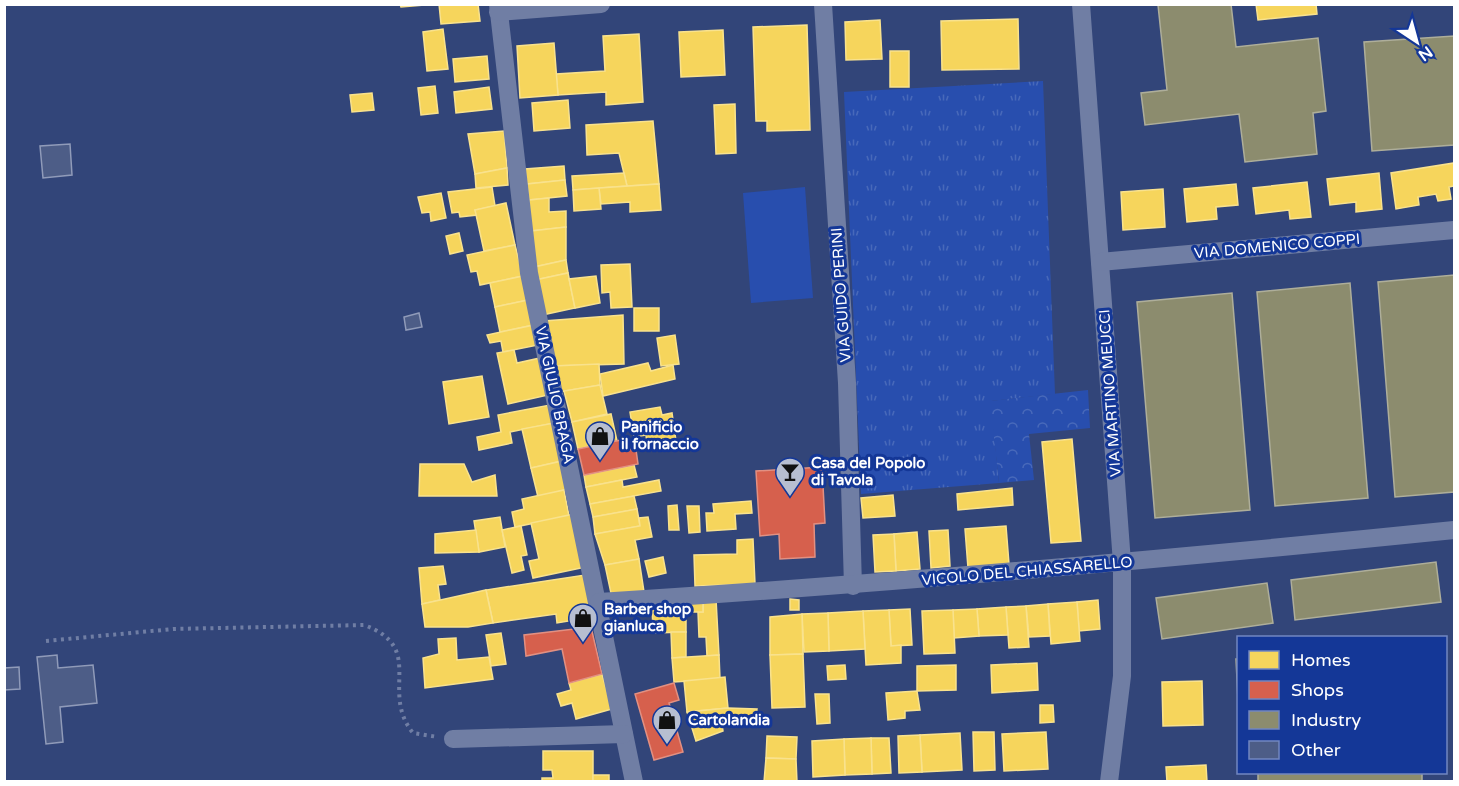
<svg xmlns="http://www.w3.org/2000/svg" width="1459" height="786" viewBox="0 0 1459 786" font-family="'Varela Round',sans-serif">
<defs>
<pattern id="grass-tufts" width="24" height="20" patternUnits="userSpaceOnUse" patternTransform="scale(1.5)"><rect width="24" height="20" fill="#284eae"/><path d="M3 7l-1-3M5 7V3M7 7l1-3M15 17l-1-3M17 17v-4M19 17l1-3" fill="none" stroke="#4869ba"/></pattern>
<pattern id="park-crowns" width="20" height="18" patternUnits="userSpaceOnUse" patternTransform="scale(1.5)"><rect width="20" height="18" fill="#284eae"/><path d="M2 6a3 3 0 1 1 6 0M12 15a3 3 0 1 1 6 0" fill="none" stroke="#4869ba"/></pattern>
</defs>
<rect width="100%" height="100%" fill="#324579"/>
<path fill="url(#grass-tufts)" d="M1043 81 1055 394 991 401 999 483 861 494 844 92Z"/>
<path fill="url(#park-crowns)" d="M1088 390 1090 428 1029 434 1034 480 999 483 990 401Z"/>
<path fill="#284eae" d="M805 187 813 298 751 303 743 193Z"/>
<g fill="#f6d55c" stroke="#f9e28d" stroke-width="1.5">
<path d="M400 4H424V5L401 7Z"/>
<path d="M439 4H478L480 21 441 24Z"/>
<path d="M1256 4H1316L1317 14 1258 20Z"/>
<path d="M1018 19 1019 69 942 70 941 21Z"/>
<path d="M880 20 882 59 846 60 845 22Z"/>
<path d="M807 25 810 130 767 131V121H756L753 27Z"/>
<path d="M443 29 448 69 427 71 423 32Z"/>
<path d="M723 30 725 75 681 77 679 32Z"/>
<path d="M639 34 643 102 606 105V92L558 95 556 74 605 71 603 36Z"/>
<path d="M554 43 558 95 520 98 517 46Z"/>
<rect x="890" y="51" width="19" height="36"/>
<path d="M487 56 489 79 455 82 453 59Z"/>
<path d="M435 86 438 113 421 115 418 88Z"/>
<path d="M489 87 492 109 456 113 454 92Z"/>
<path d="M372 93 374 110 352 112 350 95Z"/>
<path d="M568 100 570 128 534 131 532 103Z"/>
<path d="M735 104 736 153 716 154 714 105Z"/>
<path d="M653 121 659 184 627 186 619 153 587 155 586 125Z"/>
<path d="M504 131 507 168 475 174 468 134Z"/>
<path d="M1454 163V186L1449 187 1451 199 1438 201 1436 194 1418 197 1419 205 1396 209 1391 173Z"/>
<path d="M564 166 565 180 527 184 525 169Z"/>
<path d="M507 168 508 185 476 188 475 174Z"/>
<path d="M624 173 627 186 573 190 572 176Z"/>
<path d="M1379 173 1382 209 1356 212V202L1330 205 1327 179Z"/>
<path d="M565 180 567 196 529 200 527 184Z"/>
<path d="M1307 182 1311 217 1290 219 1289 210 1256 214 1253 188Z"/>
<path d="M659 184 661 210 630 212V202L601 204 599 188Z"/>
<path d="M1236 184 1238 205 1216 207 1217 219 1187 222 1184 189Z"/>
<path d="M492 187 495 206 475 210 477 215 460 217 459 212 452 213 448 192Z"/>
<path d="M599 188 601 209 574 211 573 190Z"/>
<path d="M1163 189 1165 227 1123 230 1121 192Z"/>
<path d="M441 193 446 218 431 221 430 212 422 213 418 197Z"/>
<path d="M549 198V212L566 211V227L531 231 529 200Z"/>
<path d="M506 203 515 245 484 251 475 210Z"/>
<path d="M566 227V260L534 267 531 231Z"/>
<path d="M459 233 463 251 450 254 446 236Z"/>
<path d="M515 245 523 276 480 285 477 271 471 272 467 255Z"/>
<path d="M566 260 568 273 535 280 534 267Z"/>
<path d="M630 264 632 307 611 308 610 292 602 293 601 265Z"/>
<path d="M568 273 575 308 542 315 535 280Z"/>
<path d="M523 276 528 300 495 307 490 283Z"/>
<path d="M596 276 600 303 575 308 569 279Z"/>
<path d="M528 300 534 325 500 332 495 307Z"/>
<rect x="634" y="308" width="25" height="23"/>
<path d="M623 315 624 364 553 366 544 321Z"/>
<path d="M534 325 538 345 503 352 501 341 490 343 487 335Z"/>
<path d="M675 335 679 364 661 366 657 338Z"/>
<path d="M514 350 517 363 540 358 548 395 508 404 497 353Z"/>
<path d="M648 363 651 371 673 365 675 379 603 396 600 374Z"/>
<path d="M599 364 600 385 559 392 553 366Z"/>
<path d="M482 376 489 417 449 424 443 382Z"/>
<path d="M600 385 607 414 572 422 564 391Z"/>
<path d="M550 405 554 423 510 432 512 443 479 450 477 437 501 432 498 415Z"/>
<path d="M660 407 662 415 672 413 676 441 647 445 646 435 634 437 630 412Z"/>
<path d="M611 414 617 441 578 449 572 422Z"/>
<path d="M554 423 562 461 531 468 522 429Z"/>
<path d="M1072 439 1081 541 1051 543 1042 442Z"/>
<path d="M562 461 568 489 538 497 531 468Z"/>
<path d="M420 464H464L472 482 495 475 497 496H419Z"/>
<path d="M634 465 637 477 586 487 584 475Z"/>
<path d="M622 480 623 487 659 480 661 491 590 504 586 487Z"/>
<path d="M1012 488 1013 505 958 510 957 494Z"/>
<path d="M564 490 569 516 515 527 512 512 524 509 522 499Z"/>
<path d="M893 495 895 516 863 518 861 498Z"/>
<path d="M634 496 637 509 593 517 590 504Z"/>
<path d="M751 501 752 513 735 514 736 529 707 531 706 513H714L713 504Z"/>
<path d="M677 505 679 530H669L668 506Z"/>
<path d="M687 506H699L700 532 689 533Z"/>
<path d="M637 509 640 526 595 534 593 517Z"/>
<path d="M574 514 586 567 533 578 529 561 539 559 531 523Z"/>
<path d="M500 517 505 547 479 552 474 521Z"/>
<path d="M648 517 652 537 635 540 639 559 605 565 595 534 640 526 639 518Z"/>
<path d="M521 526 527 555 521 556 524 570 512 573 502 530Z"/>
<path d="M1006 526 1009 564 968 568 965 529Z"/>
<path d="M476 530 479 552 435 553V534Z"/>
<path d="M948 530 950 566 931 568 929 531Z"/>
<path d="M917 532 920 569 896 571 894 534Z"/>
<path d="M894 534 896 571 875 572 873 535Z"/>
<path d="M753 539 755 584 695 586 694 555 737 554V540Z"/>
<path d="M663 557 666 573 649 577 645 561Z"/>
<path d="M639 559 644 592 612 598 605 565Z"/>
<path d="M443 566 446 584 438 585 440 600 422 604 419 568Z"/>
<path d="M585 575 593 617 557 623 556 614 493 623 486 590Z"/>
<path d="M486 590 493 623 468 627H425L422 604Z"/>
<path d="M716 599 719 655 707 656 706 637H699L698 612H703V600Z"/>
<path d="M790 599 799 600V610H790Z"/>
<path d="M703 600V612H686V632L653 633 652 602Z"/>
<path d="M1098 600 1100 629 1079 631 1077 602Z"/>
<path d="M1077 602 1080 641 1051 644 1048 604Z"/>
<path d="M1048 604 1050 636 1029 637 1026 606Z"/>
<path d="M1026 606 1029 647 1009 648 1006 607Z"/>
<path d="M1006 607 1008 635 979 636 977 609Z"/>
<path d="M910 609 912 645 891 646 889 610Z"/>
<path d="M977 609 979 636 954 638 953 610Z"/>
<path d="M889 610 891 646 901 645V663L866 665 863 611Z"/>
<path d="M953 610 955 653 924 654 922 611Z"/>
<path d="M863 611 865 649 829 651 828 613Z"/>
<path d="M828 613 829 651 804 652 802 614Z"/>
<path d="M802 614 803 654 770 655V617Z"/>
<path d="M671 632H686V657L672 658Z"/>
<path d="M501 633 506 664 491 666 486 635Z"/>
<path d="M456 638 457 660 489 657 493 679 425 688 423 658 439 654 438 639Z"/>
<path d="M803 654 805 707 772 708 770 655Z"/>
<path d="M719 655 720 679 674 682 672 658Z"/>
<path d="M1037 663 1038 690 992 693 991 665Z"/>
<path d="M845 665 846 679 828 680 827 666Z"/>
<path d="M956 665V690L917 691V666Z"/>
<path d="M602 674 612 709 576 719 572 703 561 706 557 694 571 690 569 683Z"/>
<path d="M725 677 728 708 687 712 684 681Z"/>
<path d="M1202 681 1203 725 1163 726 1162 682Z"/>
<path d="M917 691 920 710 905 711V718L888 720 886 693Z"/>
<path d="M815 694H829L830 723 817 724Z"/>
<path d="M1040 705H1053L1054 722 1040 723Z"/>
<path d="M728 708 757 709 755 722 722 724 723 731 696 741 687 712Z"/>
<path d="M973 732H994L995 770 974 771Z"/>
<path d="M1046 732 1048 769 1004 771 1002 734Z"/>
<path d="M960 733 962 770 922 772 920 735Z"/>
<path d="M920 735 922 772 899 773 898 736Z"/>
<path d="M767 736 797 737 796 759 766 758Z"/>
<path d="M871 738H889L891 773 872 774Z"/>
<path d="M871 738 872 774 845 775 844 739Z"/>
<path d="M844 739 845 775 813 777 812 741Z"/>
<path d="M543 751H593V782H542V778H553L552 770H543Z"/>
<path d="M766 758 796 759 797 782H764Z"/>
<path d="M1206 765 1207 782H1167L1166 767Z"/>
<rect x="593" y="775" width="16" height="7"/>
</g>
<g fill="#d6604d" stroke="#e29082" stroke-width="1.5">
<path d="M626 439 628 449 636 450 638 464 584 475 578 449Z"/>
<path d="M822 467 825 523 814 524 815 557 780 559 779 534 760 536 756 471Z"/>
<path d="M591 627 602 674 569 683 562 649 526 656 524 635Z"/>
<path d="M674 683 679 700 669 703 683 752 654 760 635 694Z"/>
</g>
<g fill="#8c8c6e" stroke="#aeae9a" stroke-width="1.5">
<path d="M1231 4 1236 47 1318 38 1326 111 1313 113 1317 154 1245 162 1239 114 1145 125 1141 93 1167 90 1158 5Z"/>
<path d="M1454 36V145L1372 151 1364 42Z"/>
<path d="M1454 275V492L1395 497 1378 282Z"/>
<path d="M1350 283 1368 498 1275 506 1257 292Z"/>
<path d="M1232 293 1250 510 1155 518 1137 302Z"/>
<path d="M1436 562 1441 602 1295 620 1291 580Z"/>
<path d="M1267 583 1273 623 1162 639 1156 598Z"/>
<path d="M1236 659H1238V700Z"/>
<rect x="1258" y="772" width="164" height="10"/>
</g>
<g fill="#4d5d87" stroke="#909bb9" stroke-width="1.5">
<path d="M70 144 72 175 43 178 40 146Z"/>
<path d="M419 313 422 327 406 330 404 317Z"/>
<path d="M57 655 58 668 93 665 97 703 60 707 63 742 46 744 37 657Z"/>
<path d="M19 667 20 689 4 690V668Z"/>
</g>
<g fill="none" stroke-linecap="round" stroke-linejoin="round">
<path stroke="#707ea4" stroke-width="4" stroke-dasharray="3 4.5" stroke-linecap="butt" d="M46 641 173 629 364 625C427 648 379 691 413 733L438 737"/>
<g stroke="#707ea4" stroke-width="18">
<path d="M498 4 529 273 634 782"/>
<path d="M823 4 847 383 853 586"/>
<path d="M1081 4 1122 563V676L1109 782"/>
<path d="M498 12 601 4"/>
<path d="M1100 262 1454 230"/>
<path d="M599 602C885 584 1169 559 1454 530"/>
<path d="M453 739 624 734"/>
</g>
</g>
<defs>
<g id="shop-pin" transform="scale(1.5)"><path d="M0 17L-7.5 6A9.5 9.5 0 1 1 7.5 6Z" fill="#b7bed0" stroke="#143797"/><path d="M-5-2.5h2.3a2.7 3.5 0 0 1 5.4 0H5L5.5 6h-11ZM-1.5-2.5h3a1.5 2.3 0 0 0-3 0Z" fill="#111"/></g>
<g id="bar-pin" transform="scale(1.5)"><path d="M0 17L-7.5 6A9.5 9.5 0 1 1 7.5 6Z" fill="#b7bed0" stroke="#143797"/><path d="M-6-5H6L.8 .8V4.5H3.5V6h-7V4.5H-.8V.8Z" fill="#111"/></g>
</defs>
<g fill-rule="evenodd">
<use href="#shop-pin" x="600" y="436"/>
<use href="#bar-pin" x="790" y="472"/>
<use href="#shop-pin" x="583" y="618"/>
<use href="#shop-pin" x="667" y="720"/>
</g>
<g text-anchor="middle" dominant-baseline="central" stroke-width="6" stroke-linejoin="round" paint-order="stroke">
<g font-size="15" fill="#fff" stroke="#143797">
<text transform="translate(1277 246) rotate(-5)">VIA DOMENICO COPPI</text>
<text transform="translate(841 295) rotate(-94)">VIA GUIDO PERINI</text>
<text transform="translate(1110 393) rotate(-94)">VIA MARTINO MEUCCI</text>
<text transform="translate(555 395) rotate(78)">VIA GIULIO BRAGA</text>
<text transform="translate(1027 571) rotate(-5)">VICOLO DEL CHIASSARELLO</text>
</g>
<g font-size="15" font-weight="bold" fill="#fff" stroke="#143797" text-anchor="start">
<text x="621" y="427">Panificio<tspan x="621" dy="17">il fornaccio</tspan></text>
<text x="811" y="463">Casa del Popolo<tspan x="811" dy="17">di Tavola</tspan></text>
<text x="604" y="609">Barber shop<tspan x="604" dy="17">gianluca</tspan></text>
<text x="688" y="720">Cartolandia</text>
</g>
</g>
<rect width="1459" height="786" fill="none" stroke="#ffffff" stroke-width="12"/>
<rect x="1237" y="636" width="210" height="138" fill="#143797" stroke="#7287c1" stroke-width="1.5"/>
<rect x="1249" y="651" width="30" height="18" fill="#f6d55c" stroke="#7287c1" stroke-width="1.5"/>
<text x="1291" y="666" font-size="18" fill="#ffffff">Homes</text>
<rect x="1249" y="681" width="30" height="18" fill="#d6604d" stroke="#7287c1" stroke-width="1.5"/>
<text x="1291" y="696" font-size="18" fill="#ffffff">Shops</text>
<rect x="1249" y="711" width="30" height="18" fill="#8c8c6e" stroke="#7287c1" stroke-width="1.5"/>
<text x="1291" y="726" font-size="18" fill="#ffffff">Industry</text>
<rect x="1249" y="741" width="30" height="18" fill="#4d5d87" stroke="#7287c1" stroke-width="1.5"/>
<text x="1291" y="756" font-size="18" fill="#ffffff">Other</text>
<g transform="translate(1417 42) rotate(144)" stroke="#143797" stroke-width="4.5" paint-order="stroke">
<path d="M0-4.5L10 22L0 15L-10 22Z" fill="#ffffff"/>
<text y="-9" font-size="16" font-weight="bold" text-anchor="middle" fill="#ffffff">N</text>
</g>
</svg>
